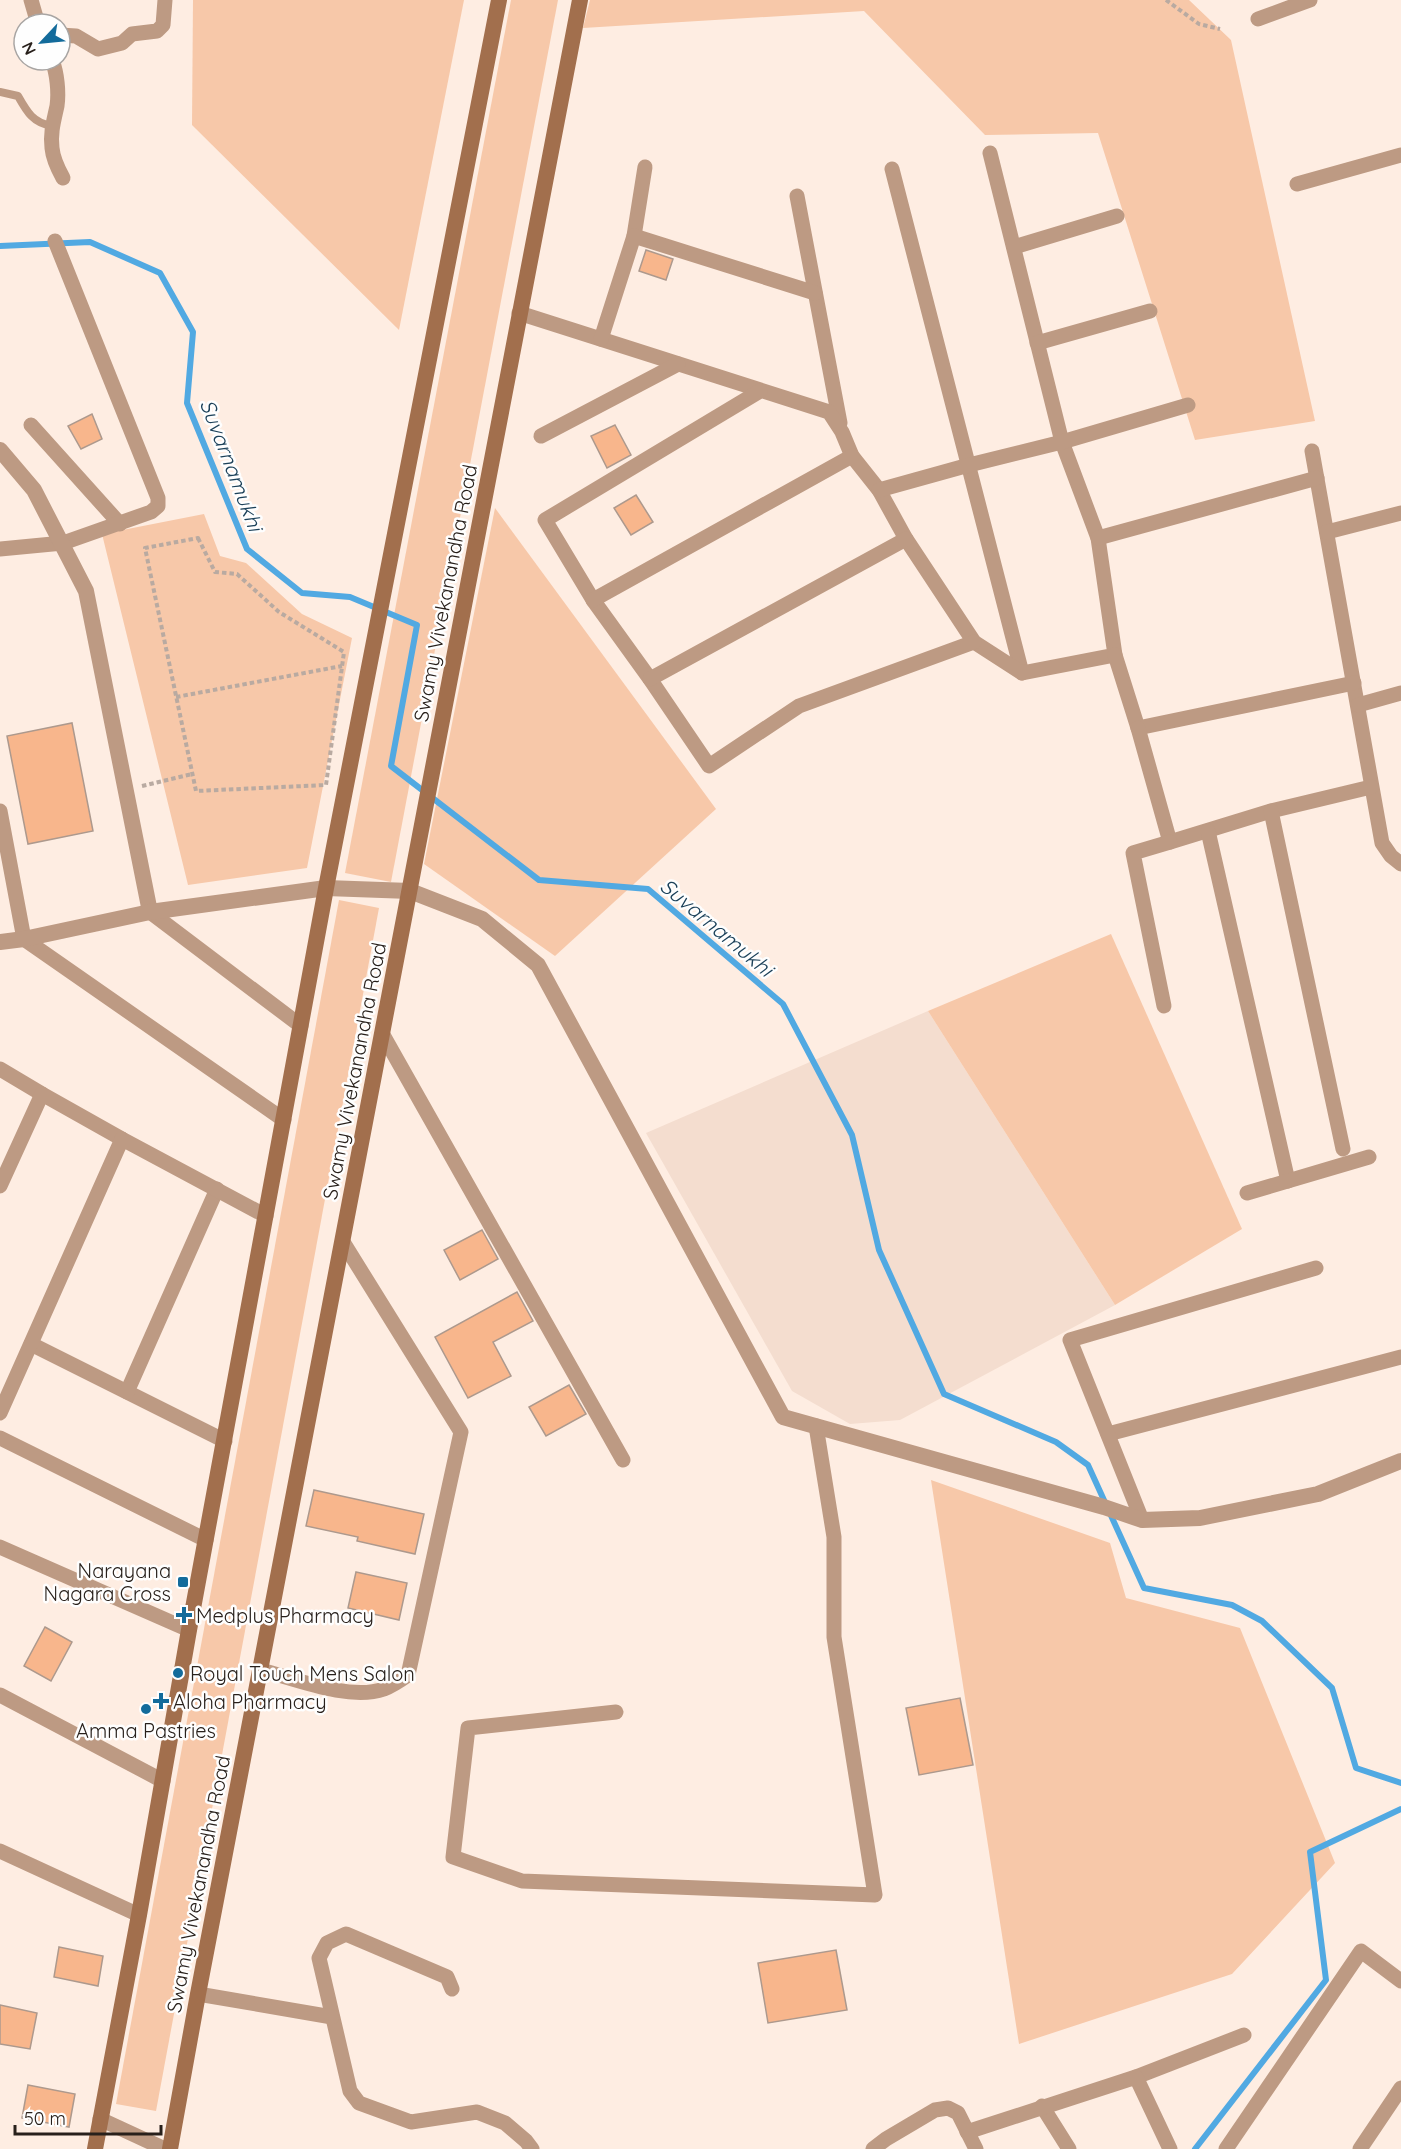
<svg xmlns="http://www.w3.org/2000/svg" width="1401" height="2149" viewBox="0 0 1401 2149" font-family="Quicksand,sans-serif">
<rect width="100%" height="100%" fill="#feede2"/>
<path fill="#f4ddcf" d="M928 1011 1115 1305 900 1420 850 1424 792 1391 646 1133Z"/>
<g fill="#f7c8a9">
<path d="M193 0H464L399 330 192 125Z"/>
<path d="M511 0H558L391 882 345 873Z"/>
<path d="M590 0H1189L1231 40 1315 421 1195 440 1098 133 985 135 864 11 583 28Z"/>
<path d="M495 508 716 809 555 956 424 864Z"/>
<path d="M204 514 220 556 246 563 302 614 352 638 307 868 188 885 102 534Z"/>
<path d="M339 900 379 908 156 2111 116 2104Z"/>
<path d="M1111 934 1242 1229 1115 1305 928 1011Z"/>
<path d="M931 1480 1110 1543 1126 1598 1240 1628 1335 1863 1232 1974 1019 2044Z"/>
</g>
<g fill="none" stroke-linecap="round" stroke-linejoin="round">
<g stroke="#51a9e2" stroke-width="6">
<path d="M0 246 90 242 160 273 193 332 187 403 247 549 302 593 350 597 417 625 391 766 539 880 648 889 783 1004 852 1135 879 1250 944 1394 1056 1442 1088 1465 1144 1588 1232 1605 1262 1621 1332 1688 1356 1768 1401 1783"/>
<path d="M1195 2149 1326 1980 1310 1852 1401 1809"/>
</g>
</g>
<g fill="#f8b68c" stroke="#ad998d" stroke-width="1.5">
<path d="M646 250 673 259 666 280 639 271Z"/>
<path d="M92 414 102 439 81 449 68 426Z"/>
<path d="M615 425 631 455 607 468 591 436Z"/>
<path d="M636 495 653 522 631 535 614 508Z"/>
<path d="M72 723 93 831 28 844 7 736Z"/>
<path d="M482 1230 498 1259 460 1280 444 1250Z"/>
<path d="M517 1292 533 1321 493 1342 511 1376 468 1398 435 1337Z"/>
<path d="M569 1385 586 1414 546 1436 529 1407Z"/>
<path d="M314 1490 424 1514 415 1554 357 1541 358 1537 306 1526Z"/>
<path d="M356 1572 407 1583 399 1620 348 1608Z"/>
<path d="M45 1627 72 1642 51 1681 24 1666Z"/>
<path d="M960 1698 973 1765 919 1775 906 1708Z"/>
<path d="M59 1947 103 1956 98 1986 54 1977Z"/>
<path d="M836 1950 847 2010 768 2023 758 1963Z"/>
<path d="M0 2005 37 2013 30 2049 0 2044Z"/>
<path d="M28 2085 75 2094 69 2127 22 2118Z"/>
</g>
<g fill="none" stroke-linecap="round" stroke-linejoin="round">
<g stroke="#b9aaa1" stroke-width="4" stroke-dasharray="4.5 3" stroke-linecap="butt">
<path d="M1166 0 1199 24 1220 29"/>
<path d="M198 538 215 572 237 574 279 612 344 652 326 785 196 791 145 548Z"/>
<path d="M176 697 342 666"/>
<path d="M142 786 192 774"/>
</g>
<path stroke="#bd9a83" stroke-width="8" d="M0 92 18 96C27 112 33 123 52 126"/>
<g stroke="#bd9a83" stroke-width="15">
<path d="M31 0 38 24"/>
<path d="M1258 19 1310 0"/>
<path d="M60 35 76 36 98 49 122 43 132 34 157 31 163 25 165 0"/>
<path d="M52 60C57 73 59 92 57 106 54 120 50 133 52 148 53 159 58 169 63 178"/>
<path d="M892 169 1022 673"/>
<path d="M1297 184 1401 155"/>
<path d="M797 196 840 423"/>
<path d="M634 236 645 167"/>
<path d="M1014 247 1117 216"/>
<path d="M519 313 829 412 842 432 852 456 879 490 906 539 974 642 1022 673 1115 655 1098 538 1062 442 990 153"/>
<path d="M601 339 634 236 815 293"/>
<path d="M1037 343 1150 311"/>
<path d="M760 391 545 520 593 600 650 679 709 766 799 706 974 642"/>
<path d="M31 425 120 524"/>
<path d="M541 436 678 364"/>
<path d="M1312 451 1382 843 1391 856 1401 864"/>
<path d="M879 490 969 465 1062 442 1188 405"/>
<path d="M1327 532 1401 513"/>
<path d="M1098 538 1317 478"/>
<path d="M0 549 63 543 151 512 158 506V498L55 241"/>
<path d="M593 600 852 456"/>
<path d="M1115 655 1138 728 1354 683"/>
<path d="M650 679 906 539"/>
<path d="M1358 705 1401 693"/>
<path d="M1138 728 1170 842 1271 811 1371 787"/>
<path d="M0 811 24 939 284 1120"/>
<path d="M1271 811 1343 1149"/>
<path d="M1208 831 1288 1181"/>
<path d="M150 912 301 1026"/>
<path d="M1164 1006 1133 853 1170 842"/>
<path d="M383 1035 623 1460"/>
<path d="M0 1069 42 1094"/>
<path d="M0 1186 42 1094 122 1139"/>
<path d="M1247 1193 1369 1157"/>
<path d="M31 1344 225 1441"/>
<path d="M127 1392 217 1189"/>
<path d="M0 1413 122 1139 266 1216"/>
<path d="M1108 1434 1401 1357"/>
<path d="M0 1438 206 1540"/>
<path d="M1142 1520 1070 1340 1316 1268"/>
<path d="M0 1547 189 1630"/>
<path d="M261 1670C296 1679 349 1701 384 1689 392 1686 401 1680 408 1675L461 1432 343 1242"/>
<path d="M0 1695 163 1781"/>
<path d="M616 1712 468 1728 453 1857 522 1881 875 1895 834 1637V1537L816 1426"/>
<path d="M0 1851 139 1915"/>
<path d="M452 1989 447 1977 346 1934 327 1943 319 1958 350 2091 359 2103 411 2122 477 2112 505 2123 526 2141 532 2149"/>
<path d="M198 1994 332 2017"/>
<path d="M1136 2077 1244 2035"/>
<path d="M1042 2106 1069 2149"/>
<path d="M100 2119 165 2149"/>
<path d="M967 2132 1136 2077 1170 2149"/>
<path d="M873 2149 886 2139 935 2110 948 2108 958 2113 976 2149"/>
<path d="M1226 2149 1361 1951 1401 1981"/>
<path d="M1360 2149 1401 2088"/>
</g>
<g stroke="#bd9a83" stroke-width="16">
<path d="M0 450 34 490 86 591 150 912"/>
<path d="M0 942 24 939 150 912 326 888 410 891 482 919 538 965 783 1417 1104 1507 1142 1520 1200 1518 1318 1494 1401 1461"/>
</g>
<g stroke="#a26f4d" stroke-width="16">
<path d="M95 2149 139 1915 189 1630 326 888 499 0"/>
<path d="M170 2149 198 1994 580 0"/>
</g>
</g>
<g fill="#136b9b" stroke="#fefefe" stroke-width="2">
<rect x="177" y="1576" width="12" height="12" rx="3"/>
<path d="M181 1606h6v6h6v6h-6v6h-6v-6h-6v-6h6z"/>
<circle cx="178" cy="1673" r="6"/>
<path d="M158 1692h6v6h6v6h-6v6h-6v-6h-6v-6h6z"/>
<circle cx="146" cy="1709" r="6"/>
</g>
<g text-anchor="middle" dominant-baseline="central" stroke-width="5" stroke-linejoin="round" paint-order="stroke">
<g font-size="20" fill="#28201b" stroke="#fefefe">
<text transform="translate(445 593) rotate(-79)">Swamy Vivekanandha Road</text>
<text transform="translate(354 1071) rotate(-79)">Swamy Vivekanandha Road</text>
<text transform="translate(198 1884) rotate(-79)">Swamy Vivekanandha Road</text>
</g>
<g font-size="20" fill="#28201b" stroke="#fefefe" text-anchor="start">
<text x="171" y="1570" text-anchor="end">Narayana<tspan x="171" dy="23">Nagara Cross</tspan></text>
<text x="196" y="1615">Medplus Pharmacy</text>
<text x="190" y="1673">Royal Touch Mens Salon</text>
<text x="173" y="1701">Aloha Pharmacy</text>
<text x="146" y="1730" text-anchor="middle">Amma Pastries</text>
</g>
<g font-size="21" font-style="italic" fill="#1c4159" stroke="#fefefe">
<text transform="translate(232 465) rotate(69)">Suvarnamukhi</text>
<text transform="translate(717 927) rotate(40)">Suvarnamukhi</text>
</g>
</g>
<g transform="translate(42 42) rotate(244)"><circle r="28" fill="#fefefe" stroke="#a8a5a3" stroke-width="1.5"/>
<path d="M0-4.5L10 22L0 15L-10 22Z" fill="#136b9b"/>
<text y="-9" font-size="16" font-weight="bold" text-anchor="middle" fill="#28201b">N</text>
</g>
<path d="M15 2125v9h146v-9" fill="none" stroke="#28201b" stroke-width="3"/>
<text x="24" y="2125" font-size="18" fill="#28201b" stroke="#fefefe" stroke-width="4.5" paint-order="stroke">50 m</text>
</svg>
